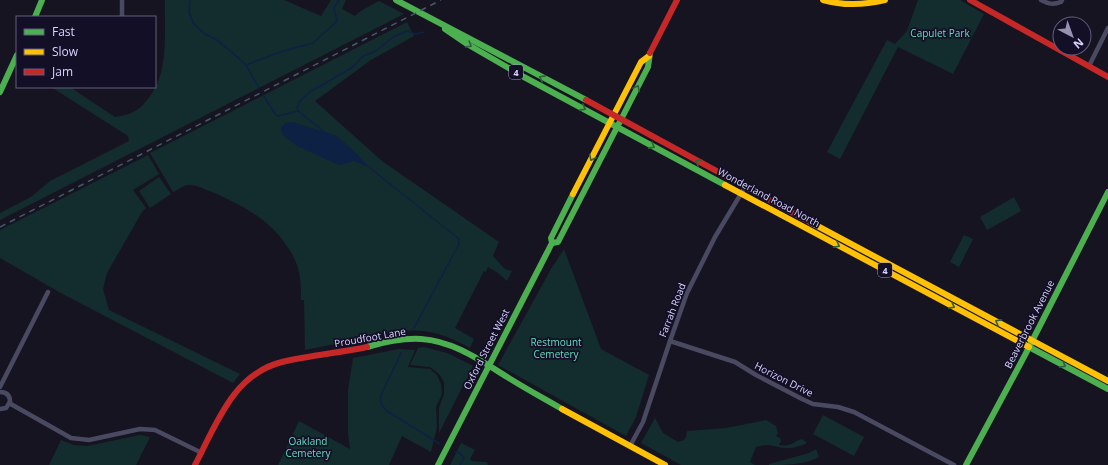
<svg xmlns="http://www.w3.org/2000/svg" width="1108" height="465" viewBox="0 0 1108 465" font-family="'Open Sans',sans-serif">
<rect width="100%" height="100%" fill="#161421"/>
<g fill="#132c2d">
<path d="M165 0H284L321 16 331 0H346L342 9 355 16C359 11 373 4 379 1L404 14 0 220V213L31 197 50 181 129 141 128 136 51 87H70L115 117C123 116 131 114 138 109 142 107 144 103 147 100 170 73 164 34 165 0Z"/>
<path d="M918 0H960L984 14 953 74 898 47 840 159 827 152 887 40 895 44 907 31Z"/>
<path d="M407 22 414 36 371 60 315 101 382 161 499 242 493 256 505 269 512 271 507 281 498 273 488 267 486 272 484 271 455 328 474 339 470 348C444 334 429 329 399 331L305 350 304 300H301C301 277 300 264 286 245 269 219 240 204 212 192 204 189 198 185 189 185 183 185 178 190 173 192L150 153Z"/>
<path d="M148 155 159 174 133 190 146 208 142 212 107 273 103 289 109 310 240 374 233 383 59 292 0 258V230Z"/>
<path d="M159 177 171 194 150 208 139 191Z"/>
<path d="M1014 197 1021 211 987 230 980 217Z"/>
<path d="M964 235 973 239 959 267 950 262Z"/>
<path d="M564 249 601 349 649 375 636 417 626 436 498 365 551 269Z"/>
<path d="M424 347 447 353 473 366 439 433V408L444 394V382L439 374 430 367 410 365 418 348Z"/>
<path d="M399 349 415 350 408 367 430 369 437 375 441 384 442 394 436 407 437 427 431 452 402 436 389 465H278L299 421 350 449 348 433V390L353 358Z"/>
<path d="M823 415 864 437 854 456 813 434Z"/>
<path d="M655 418 663 433 678 442 684 440 686 437 687 431 726 428 766 420 776 426 778 433 776 436 780 438 781 441 779 445C793 447 791 442 802 439L807 443C800 446 792 449 785 448 772 447 771 443 756 447L750 462 755 465H681L641 443Z"/>
<path d="M140 435 150 437 136 465H49L61 440 74 445 87 446Z"/>
<path d="M461 443 475 450 470 459 472 461 487 462 488 465H450Z"/>
<path d="M816 449 819 457C803 465 787 465 769 465V464L809 453Z"/>
</g>
<path fill="#0d2144" d="M292 122 337 136 357 154 370 168 354 161 339 165 297 146 282 134 281 128 285 123Z"/>
<g fill="none" stroke-linecap="round" stroke-linejoin="round">
<g stroke="#0d2144" stroke-width="1.5">
<path d="M190 0 189 13 194 24 205 34 217 40 242 61 246 65 259 88"/>
<path d="M246 65 283 51 313 43 337 21 334 8 339 0"/>
<path d="M263 95 275 114 278 116 298 111 326 133"/>
<path d="M298 111 297 107 301 100 310 92 353 67 363 56 376 51 393 37 407 31 416 34 424 32"/>
<path d="M370 168 459 239V244L414 328"/>
<path d="M401 353 381 395C379 402 382 406 387 411L440 444"/>
<path d="M455 452 460 453 464 458 460 465"/>
</g>
<g stroke="#4a4962" stroke-width="4.5">
<path d="M122 0V17"/>
<path d="M1041 0C1049 4 1053 5 1061 2L1062 0"/>
<path d="M1089 66 1108 28"/>
<path d="M670 341 735 362 756 375 802 399 813 404 838 407 854 412 954 465"/>
<path d="M0 387 48 292"/>
<path d="M0 392C7 392 10 396 10 402L6 408 0 409"/>
<path d="M9 403 71 438 89 440 140 429 155 430 202 453"/>
<path d="M630 446 643 422 670 341 687 293 715 237 745 187"/>
</g>
<g stroke="#4caf50" stroke-width="6">
<path d="M396 0 586 100"/>
<path d="M35 17 42 0"/>
<path d="M445 29 467 44 524 77 725 185"/>
<path d="M0 92 17 55"/>
<path d="M552 243 558 242 648 67 650 53"/>
<path d="M367 347C384 342 403 338 421 339 455 341 484 363 512 380 528 390 545 399 562 409"/>
<path d="M1029 347 1108 389"/>
<path d="M438 465 552 243 551 238 573 194"/>
<path d="M966 465 1025 355 1108 192"/>
</g>
<g stroke="#ffc107" stroke-width="6">
<path d="M823 0C844 6 864 5 885 0"/>
<path d="M725 185 1029 347"/>
<path d="M573 194 641 62 649 56"/>
<path d="M810 222 1108 381"/>
<path d="M562 409 665 465"/>
</g>
<g stroke="#c62828" stroke-width="6">
<path d="M970 0 1108 77"/>
<path d="M650 53 677 0"/>
<path d="M586 100 810 222"/>
<path d="M195 465C216 425 233 374 282 362 310 355 339 353 367 347"/>
</g>
<path stroke="#43596b" stroke-width="1.5" stroke-dasharray="6 5" stroke-linecap="butt" d="M0 227 441 0"/>
</g>
<defs><path id="oneway-chevron" d="M-2-3.5L2.5 0L-2 3.5" fill="none" stroke-width="1.6" stroke-linecap="round" stroke-linejoin="round"/></defs>
<g stroke="#305f3b">
<use href="#oneway-chevron" transform="translate(469 45) rotate(31)"/>
<use href="#oneway-chevron" transform="translate(542 78) rotate(-152)"/>
<use href="#oneway-chevron" transform="translate(637 88) rotate(-62)"/>
<use href="#oneway-chevron" transform="translate(583 108) rotate(28)"/>
<use href="#oneway-chevron" transform="translate(652 146) rotate(29)"/>
<use href="#oneway-chevron" transform="translate(592 158) rotate(117)"/>
<use href="#oneway-chevron" transform="translate(698 162) rotate(-152)"/>
<use href="#oneway-chevron" transform="translate(837 245) rotate(28)"/>
<use href="#oneway-chevron" transform="translate(952 306) rotate(28)"/>
<use href="#oneway-chevron" transform="translate(998 322) rotate(-151)"/>
<use href="#oneway-chevron" transform="translate(1063 365) rotate(28)"/>
</g>
<g text-anchor="middle" dominant-baseline="central" stroke-width="3.5" stroke-linejoin="round" paint-order="stroke">
<g fill="#130f26" stroke="#9e99be" stroke-width="1">
<rect x="509" y="65" width="14" height="14" rx="3"/>
<rect x="878" y="263" width="14" height="14" rx="3"/>
</g>
<g font-size="9" font-weight="bold" fill="#d9d4ff">
<text x="516" y="72">4</text>
<text x="885" y="270">4</text>
</g>
<g font-size="10" fill="#5fe0c0" stroke="#130f26">
<text x="940" y="33">Capulet Park</text>
<text x="556" y="342">Restmount<tspan x="556" dy="12">Cemetery</tspan></text>
<text x="308" y="441">Oakland<tspan x="308" dy="12">Cemetery</tspan></text>
</g>
<g font-size="10" fill="#d9d4ff" stroke="#130f26">
<text transform="translate(769 197) rotate(28)">Wonderland Road North</text>
<text transform="translate(672 310) rotate(-69)">Farrah Road</text>
<text transform="translate(1029 324) rotate(-63)">Beaverbrook Avenue</text>
<text transform="translate(370 337) rotate(-10)">Proudfoot Lane</text>
<text transform="translate(486 349) rotate(-63)">Oxford Street West</text>
<text transform="translate(784 379) rotate(27)">Horizon Drive</text>
</g>
</g>
<rect x="16" y="16" width="140" height="72" fill="#130f26" stroke="#625e7d"/>
<rect x="24" y="29" width="20" height="6" fill="#4caf50" stroke="#625e7d"/>
<text x="52" y="36" font-size="12" fill="#d9d4ff">Fast</text>
<rect x="24" y="49" width="20" height="6" fill="#ffc107" stroke="#625e7d"/>
<text x="52" y="56" font-size="12" fill="#d9d4ff">Slow</text>
<rect x="24" y="69" width="20" height="6" fill="#c62828" stroke="#625e7d"/>
<text x="52" y="76" font-size="12" fill="#d9d4ff">Jam</text>
<g transform="translate(1072 36) rotate(139)"><circle r="19" fill="#130f26" stroke="#625e7d"/>
<path d="M0-3L7 15L0 10L-7 15Z" fill="#9591b1"/>
<text y="-6" font-size="11" font-weight="bold" text-anchor="middle" fill="#d9d4ff">N</text>
</g>
</svg>
